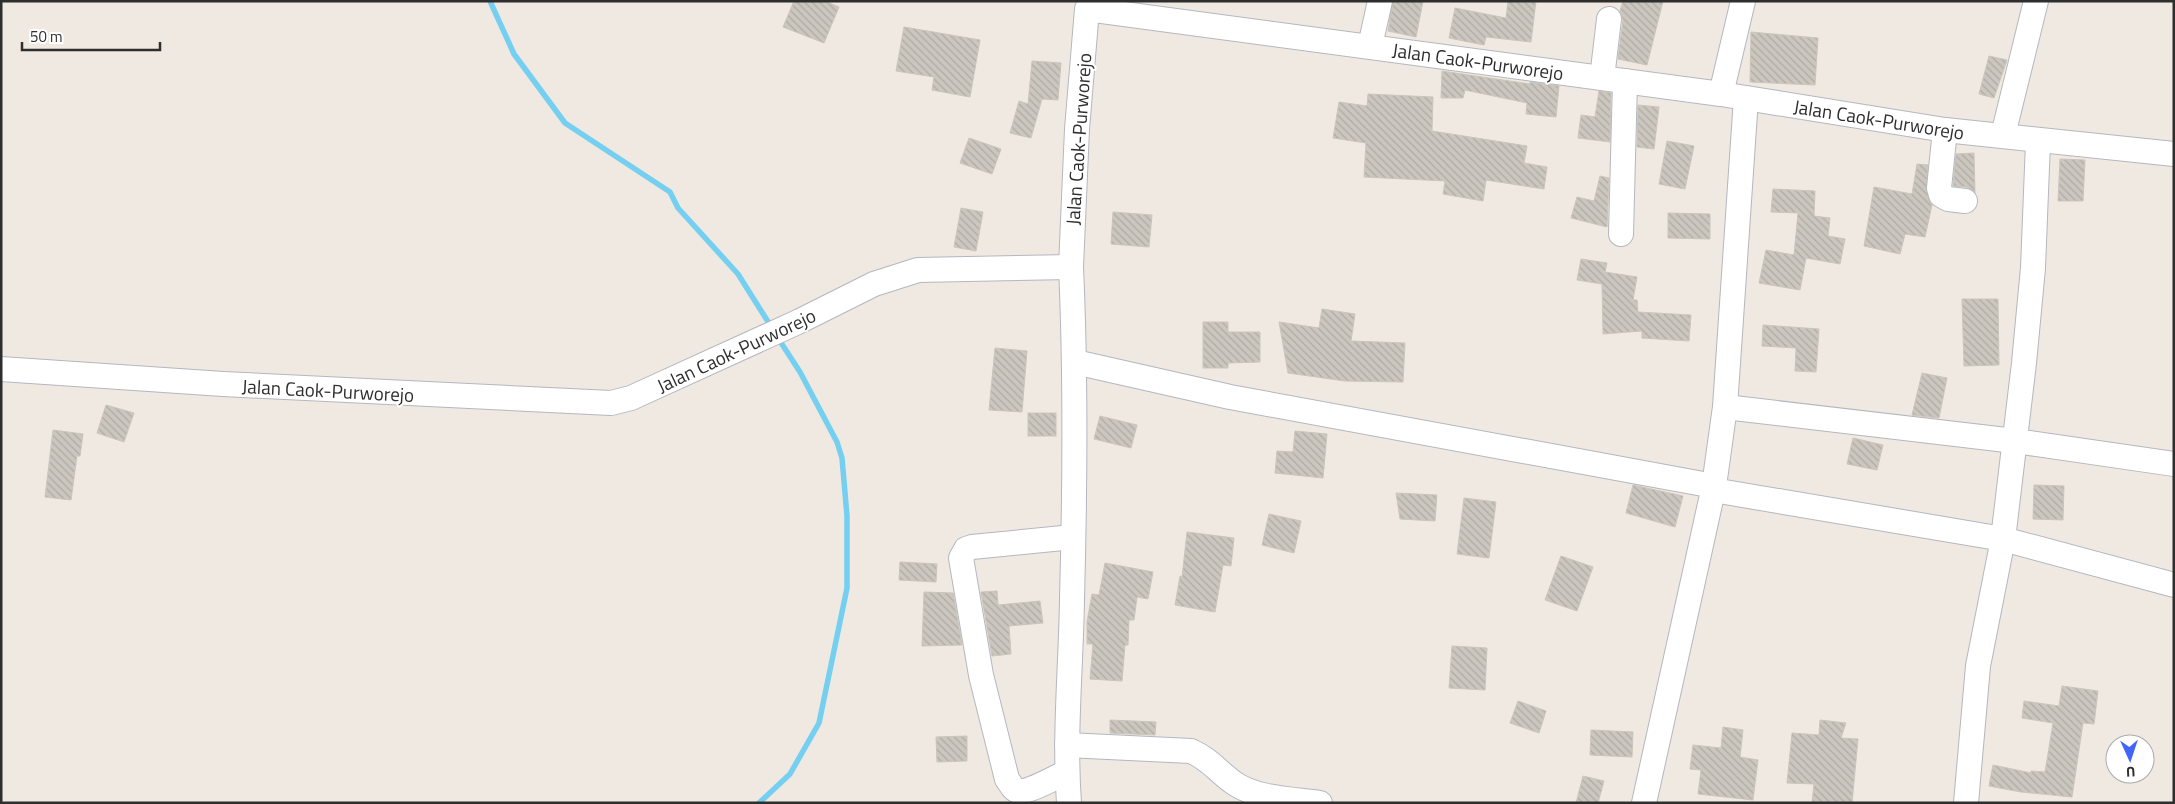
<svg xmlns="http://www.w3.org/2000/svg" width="2175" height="804" viewBox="0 0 2175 804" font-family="'Titillium Web',sans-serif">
<defs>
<pattern id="building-back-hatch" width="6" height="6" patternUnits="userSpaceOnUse" patternTransform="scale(1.25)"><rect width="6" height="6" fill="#cbc7bf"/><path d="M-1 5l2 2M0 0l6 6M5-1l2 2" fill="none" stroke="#afaba4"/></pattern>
</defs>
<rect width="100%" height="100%" fill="#efe9e1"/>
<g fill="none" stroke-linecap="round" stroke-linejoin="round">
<g stroke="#75cff0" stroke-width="5.5">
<path d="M490 1 514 54 565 123 670 192 678 208 738 274 772 328"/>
<path d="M759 803 790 774 819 723 847 588V516L842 458 837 442 800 372 778 338"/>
</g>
</g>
<g fill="url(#building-back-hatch)" stroke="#cbc5ba">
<path d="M794 1H825L839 7 824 43 783 27Z"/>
<path d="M1393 1H1423L1416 37 1388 31Z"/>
<path d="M1508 1H1536L1531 42 1486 37 1484 45 1449 38 1455 8 1506 18Z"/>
<path d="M1623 1H1663L1647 65 1618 59 1623 20 1620 11Z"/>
<path d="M904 27 980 40 970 97 932 90 934 77 896 71Z"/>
<path d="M1751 32 1818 38 1815 85 1750 82Z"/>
<path d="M1989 56 2007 60 1994 98 1979 94Z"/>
<path d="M1032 61 1061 63 1058 100 1042 99 1031 138 1010 133 1019 101 1028 104Z"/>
<path d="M1442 71 1530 84V82L1559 86 1556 117 1526 114 1527 103 1465 90 1463 98H1441Z"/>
<path d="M1599 91 1611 93 1610 142 1578 138 1581 115 1595 117Z"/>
<path d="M1368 94 1433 97 1432 131 1527 146 1524 163 1547 167 1544 189 1486 180 1483 201 1443 194 1445 181 1364 177 1366 143 1333 138 1339 102 1367 106Z"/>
<path d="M1638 105 1659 107 1654 149 1637 147Z"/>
<path d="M969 138 1001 149 992 174 960 163Z"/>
<path d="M1667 141 1694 146 1685 189 1659 184Z"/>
<path d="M1974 153 1975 193 1967 187 1953 186 1956 154Z"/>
<path d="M2060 159 2085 160 2083 201H2058Z"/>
<path d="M1917 164 1928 165 1926 191 1932 205 1925 237 1905 234 1900 254 1864 246 1874 187 1912 194Z"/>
<path d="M1600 176 1609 178 1607 227 1571 218 1577 197 1594 201Z"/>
<path d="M1773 189 1815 191 1814 216 1830 218 1828 236 1845 239 1840 264 1806 258 1800 290 1759 283 1766 250 1794 255 1798 213 1771 212Z"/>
<path d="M961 208 983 212 976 251 954 247Z"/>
<path d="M1113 212 1152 215 1149 247 1111 244Z"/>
<path d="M1668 213 1710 214V239L1668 238Z"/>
<path d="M1581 259 1607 263 1605 272 1637 277 1633 300H1637L1638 312 1691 315 1689 341 1642 338V331L1603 334 1602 284 1577 280Z"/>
<path d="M1962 299H1998L1999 365 1964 366Z"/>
<path d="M1322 309 1355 314 1351 341 1405 343 1403 382 1345 381 1288 373 1279 322 1319 328Z"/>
<path d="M1203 322H1228V332H1260V362L1228 363V368H1203Z"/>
<path d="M1763 325 1819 329 1816 372 1795 371 1796 348 1762 346Z"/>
<path d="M995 348 1027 351 1022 412 989 410Z"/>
<path d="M1922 373 1947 378 1939 418 1912 415Z"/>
<path d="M106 405 134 413 124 442 97 433Z"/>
<rect x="1028" y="413" width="28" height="23"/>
<path d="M1100 416 1137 425 1131 448 1094 439Z"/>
<path d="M53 430 83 434 80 456H77L71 500 45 497Z"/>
<path d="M1295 431 1327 434 1323 478 1275 473 1277 451 1293 452Z"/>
<path d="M1853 438 1883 445 1877 470 1847 464Z"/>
<path d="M1633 485 1683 496 1675 527 1626 513Z"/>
<path d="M2034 485 2064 486 2063 520 2033 519Z"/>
<path d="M1396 493 1437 495 1435 521 1400 519Z"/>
<path d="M1464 498 1496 502 1489 558 1457 554Z"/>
<path d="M1269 514 1301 521 1294 553 1262 545Z"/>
<path d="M1187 532 1234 538 1231 566 1223 565 1215 612 1175 605 1180 576 1182 577Z"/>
<path d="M1561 556 1593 567 1577 611 1545 600Z"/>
<path d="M900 562 937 564 936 582 899 580Z"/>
<path d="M1105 563 1153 572 1148 599 1137 597 1134 620H1129L1128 645H1125L1122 681 1090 679 1093 644H1087V622L1092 594 1099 595Z"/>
<path d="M997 591 998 605 1040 601 1043 623 1009 626 1011 654 992 656 981 592Z"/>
<path d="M924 592 953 593 962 645 922 646Z"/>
<path d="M1452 646 1487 648 1485 690 1449 688Z"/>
<path d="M2062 686 2098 691 2094 724 2083 723 2072 797 2021 792 1989 786 1993 765 2031 773V771L2045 772 2053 723 2022 718 2024 701 2059 706Z"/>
<path d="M1518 701 1546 711 1539 733 1510 723Z"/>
<path d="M1110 720 1156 722 1155 735 1110 733Z"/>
<path d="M1820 720 1846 723 1841 738 1858 739 1852 803H1812L1814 784 1787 783 1792 733 1819 735Z"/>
<path d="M1723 727 1743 730 1740 757 1758 760 1753 800 1698 794 1701 770 1690 769 1693 745 1721 748Z"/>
<path d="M1591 730 1633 732 1632 757 1590 755Z"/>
<path d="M967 736V761L937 762 936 737Z"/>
<path d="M1583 776 1604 781 1598 803H1576Z"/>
</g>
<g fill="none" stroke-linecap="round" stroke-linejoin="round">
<g stroke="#b4b7c1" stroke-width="26">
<g id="minor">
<path d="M1370 46 1380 1"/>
<path d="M1602 78 1609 19"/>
<path d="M1721 94 1743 1"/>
<path d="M1945 130 1939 188 1941 195 1948 199 1965 201"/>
<path d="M2003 135 2036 1"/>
<path d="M1621 234 1625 81"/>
<path d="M1075 362 1230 397 1714 486"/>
<path d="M1 369 223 384 611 403 631 398 800 321 874 284 918 270 1071 267 1077 129 1087 9 1721 94 1945 130 2174 154"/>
<path d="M1725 407 2015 441 2174 464"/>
<path d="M1713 490 2003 539 2174 585"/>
<path d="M1067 745 1191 751C1211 760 1217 771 1234 783 1257 799 1293 799 1320 803"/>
<path d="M1067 772C1056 777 1028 793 1018 791 1013 790 1010 783 1007 779L981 675 961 558 966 549 972 547 1073 537"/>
<path d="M1069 803C1064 735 1071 667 1072 599 1075 488 1076 377 1071 267"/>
<path d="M1644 803 1714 486 1725 407 1746 98"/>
<path d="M1966 803 1978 666 2003 539 2024 363 2033 268 2038 142"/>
</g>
</g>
<use href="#minor" stroke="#fff" stroke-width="24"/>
</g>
<g text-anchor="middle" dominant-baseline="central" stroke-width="4" stroke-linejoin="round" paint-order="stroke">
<g font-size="19" fill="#2e2e2e" stroke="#fff">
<text transform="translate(1478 61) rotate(8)">Jalan Caok-Purworejo</text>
<text transform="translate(1879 119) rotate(9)">Jalan Caok-Purworejo</text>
<text transform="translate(1078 139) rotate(-86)">Jalan Caok-Purworejo</text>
<text transform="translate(736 350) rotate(-25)">Jalan Caok-Purworejo</text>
<text transform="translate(328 390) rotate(3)">Jalan Caok-Purworejo</text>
</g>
</g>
<rect width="2175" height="804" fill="none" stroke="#2e2e2e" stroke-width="5"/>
<g transform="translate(2130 759) rotate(177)"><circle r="24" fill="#ffffff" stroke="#ababab"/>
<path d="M0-4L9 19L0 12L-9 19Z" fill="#4264fb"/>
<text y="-8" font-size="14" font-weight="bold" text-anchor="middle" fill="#2e2e2e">U</text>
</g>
<path d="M22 42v8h138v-8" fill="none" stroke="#2e2e2e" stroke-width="2.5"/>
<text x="30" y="42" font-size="15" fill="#2e2e2e" stroke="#ffffff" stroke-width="4" paint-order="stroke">50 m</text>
</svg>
